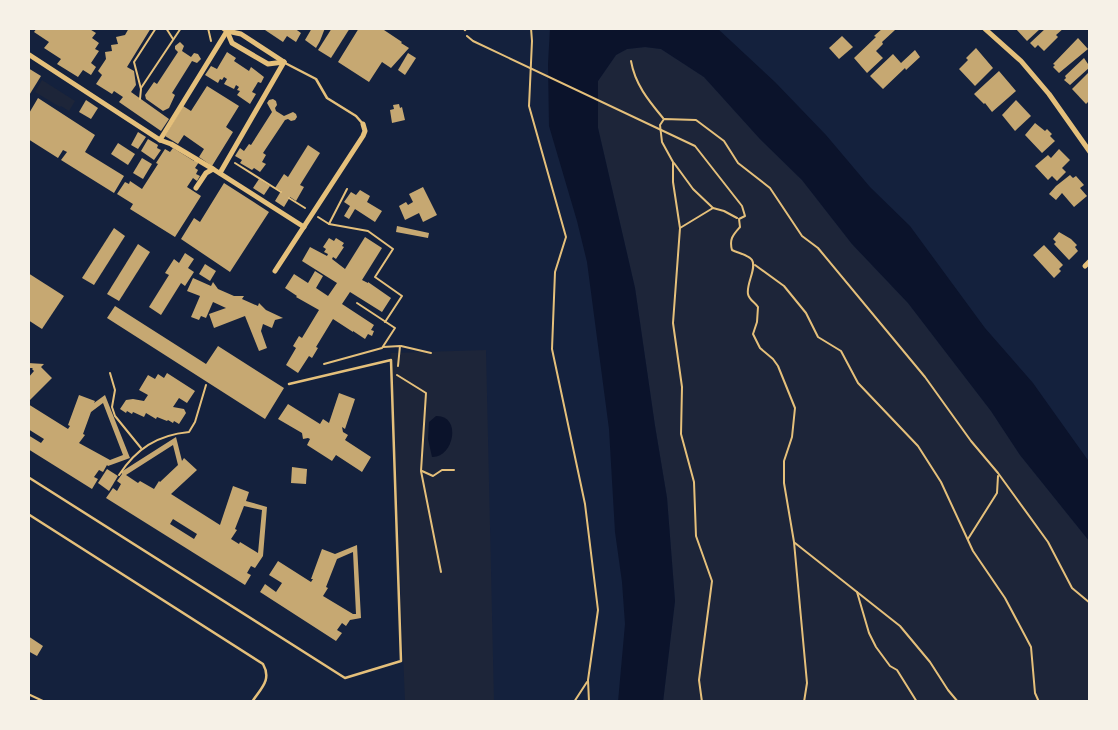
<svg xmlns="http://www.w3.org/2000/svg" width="1118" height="730" viewBox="0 0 1118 730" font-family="'DM Sans',sans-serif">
<rect width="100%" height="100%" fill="#14213d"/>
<g fill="#1d2539">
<path d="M645 47 661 49 704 77 760 139 802 180 852 244 908 303 991 411 1020 455 1090 542V702H663L675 601 667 498 655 426 635 288 598 128V81L616 55 627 49Z"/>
<path d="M42 80 75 101 69 111 61 106 60 107 35 92Z"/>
<path d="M486 350 494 702H405L391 353Z"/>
</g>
<g fill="#0b132b">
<path d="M550 28H717L775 82 826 135 870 187 910 226 985 328 1033 383 1090 463V542L1020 455 991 411 908 303 852 244 802 180 760 139 704 77 661 49 645 47 627 49 616 55 598 81V128L635 288 655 426 667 498 675 601 663 702H618L625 624 622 582 615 532 609 429 587 262 577 221 549 126 548 64Z"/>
<path d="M436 416C462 415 454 458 432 457L428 439 429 422Z"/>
</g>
<g fill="#c6a872" fill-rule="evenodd">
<path d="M37 28H88L96 33 92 38 99 43 95 49 99 51 91 63 96 67 91 75 83 70 78 77 57 64 61 59 44 48 49 42 34 32Z"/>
<path d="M129 28H151L127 67 134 71 136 85 131 92 169 119 161 131 119 102 123 97 114 91 112 94 96 84 102 75 98 71 106 59 105 52 112 51 111 45 118 44 116 37 125 35Z"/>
<path d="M262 28H294L301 33 296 42 287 36 283 42Z"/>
<path d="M312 28H325L320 41 316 48 305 40Z"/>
<path d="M332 28H350L331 58 318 50Z"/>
<path d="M359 28H381L402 42 401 43 409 48 391 68 382 62 369 82 338 62Z"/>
<path d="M883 28H893L895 30 882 42 883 44 876 51 883 58 867 73 854 58 876 37 874 36Z"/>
<path d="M1015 28H1041L1027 41Z"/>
<path d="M1046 28H1064L1056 35 1058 37 1044 51 1038 45 1035 48 1030 43Z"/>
<path d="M842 36 853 47 839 59 829 48Z"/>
<path d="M1078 38 1088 49 1059 73 1053 67 1055 65 1053 64Z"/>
<path d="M180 42 184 46 182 51 191 57 194 53 198 54 201 59 197 63 192 61 172 93 175 95 169 108 163 111 146 99 145 95 154 82 157 84 178 52 175 49V46Z"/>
<path d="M976 48 993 68 975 86 959 69 968 60 966 58Z"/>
<path d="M915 50 920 57 906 70 905 68 883 89 870 76 893 54 901 63Z"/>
<path d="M227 52 236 58 234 61 249 71 251 67 264 77 261 83 258 82 252 92 256 94 250 104 237 95 240 91 237 90 239 87 236 85 234 89 224 84 227 79 224 77 222 80 220 79 218 83 205 75 211 66 217 69Z"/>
<path d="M408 53 416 58 405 75 398 70Z"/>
<path d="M1084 58 1090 67 1070 85 1064 80 1066 78 1065 76Z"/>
<path d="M28 68 41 76 28 97Z"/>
<path d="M999 71 1016 91 992 112 985 103 984 104 974 94Z"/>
<path d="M1090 71V100L1086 104 1072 89Z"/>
<path d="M207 86 239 106 226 127 233 132 212 166 199 157 204 149 184 135 178 144 165 136 183 106 191 111Z"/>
<path d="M38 98 95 135 85 152 124 176 114 193 61 160 67 152 63 150 58 158 28 139V115Z"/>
<path d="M273 99 276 101 277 105 275 108 276 111 284 116 293 112 296 114 297 117 295 120 291 121 288 119 285 120 263 153 266 155 262 162 266 164 260 172 254 168 252 170 240 163 242 160 235 156 240 148 244 151 249 144 251 145 272 112 267 103 269 100Z"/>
<path d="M86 100 98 108 91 119 79 112Z"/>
<path d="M1016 100 1031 116 1015 131 1002 115Z"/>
<path d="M399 104 400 108 402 107 405 120 392 123 390 110 394 109 393 105Z"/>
<path d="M1035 123 1045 131 1047 129 1052 134 1050 136 1055 141 1042 153 1025 135Z"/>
<path d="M138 132 146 137 138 149 131 145Z"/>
<path d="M148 139 158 145 157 148 161 150 154 160 141 151Z"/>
<path d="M118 143 135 154 128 165 111 154Z"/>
<path d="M308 145 320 153 300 185 304 187 296 201 290 197 284 207 275 201 281 191 275 188 284 174 288 177Z"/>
<path d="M173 148 194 161V159L199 162 195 168 198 170 196 174 200 176 197 181 193 178 187 187 201 196 175 237 130 209 133 204 117 194 125 182 129 184 130 181 142 189 158 164 156 163 165 149 170 152Z"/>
<path d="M1059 149 1070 160 1062 168 1066 172 1057 181 1052 176 1048 180 1035 166 1048 155 1051 158Z"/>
<path d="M142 158 152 164 143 179 133 173Z"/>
<path d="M1070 175 1073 178 1076 176 1084 185 1080 188 1087 196 1074 207 1062 193 1056 200 1049 194 1056 186Z"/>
<path d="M259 179 270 186 264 195 253 188Z"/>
<path d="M224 183 269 212 230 272 181 239 194 218 200 222Z"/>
<path d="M423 187 437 215 423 222 419 213 405 220 399 206 406 202 408 205 413 202 409 194Z"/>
<path d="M360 190 370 196 367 202 382 211 375 222 355 209 349 219 344 216 350 206 344 202 351 192 356 195Z"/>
<path d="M397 226 429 233 428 238 396 232Z"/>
<path d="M114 228 125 236 94 285 82 278Z"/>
<path d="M1059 232 1071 239 1077 245 1075 247 1078 251 1069 260 1054 244 1056 242 1053 239Z"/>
<path d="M365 237 382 248 362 280 368 283V282L391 298 382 312 350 292 342 304 374 325 371 330 374 331 372 336 368 334 365 339 353 331V332L333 319 316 347 318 348 312 358 309 356 298 373 286 365 296 348 293 346 299 336 302 338 319 310 296 297 297 296 285 288 294 274 308 283 315 271 323 276 316 288 328 296 337 283 302 261 310 247 327 256 328 254 324 252 326 249 323 247 329 238 334 241 336 238 344 243 342 246 344 247 336 259 333 257 332 259 345 269Z"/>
<path d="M138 244 150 252 119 301 107 294Z"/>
<path d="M1044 245 1063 265 1059 269 1061 271 1054 278 1033 255Z"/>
<path d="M185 253 194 259 188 268 194 272 185 286 181 283 161 315 149 307 169 275 165 273 174 259 179 263Z"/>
<path d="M205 264 216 271 210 281 199 274Z"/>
<path d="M28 273 64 296 42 329 28 320Z"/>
<path d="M193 278 211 286 213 282 218 289 234 296H244L242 299 258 306 259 303 266 310 283 318 275 320 272 328 263 324 261 331 267 348 259 351 245 316 214 328 209 314 226 308 213 302 206 318 201 316 199 320 191 317 200 296 187 291Z"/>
<path d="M115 306 206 364 218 346 284 388 265 419 107 318Z"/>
<path d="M28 363 44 364 41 367 52 378 29 401 28 400V378L34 371 32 369 33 368H28Z"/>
<path d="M167 373 195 391 187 403 179 398 173 407 184 409 186 413 179 424 174 421 173 423 168 420 167 421 157 417 156 419 146 413 144 417 133 412 132 414 127 411 126 413 120 409 126 400 133 399 144 401 148 395 139 390 148 375 155 379 158 374 164 378Z"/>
<path d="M339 393 355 399 345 429 342 427 343 432 348 435 345 440 371 457 362 472 336 455 332 461 307 445 310 439 308 438 303 439 302 433 278 419 288 404 320 424 323 419 329 423Z"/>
<path d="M79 395 95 401 94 403 105 395 130 458 108 466 107 465 103 472 99 470 94 477 98 479 92 489 28 449V435L41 443 44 439 28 429V404L68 429 70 426 68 425ZM103 403 123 455 110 460 79 443 85 435 83 434 91 412Z"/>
<path d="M176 437 182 461 184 458 197 470 171 494 220 525 233 486 249 492 246 501 267 507 263 556 255 568 251 566 247 573 251 575 245 585 106 498 113 488 117 491 121 484 117 481 122 474 121 472ZM173 445 178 465 160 482 159 481 154 489 140 481 138 483 126 475ZM244 506 262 510 258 553 240 542 239 544 231 539 237 530 235 529ZM173 519 197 534 194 539 170 524Z"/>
<path d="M292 467 307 469 306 484 291 483Z"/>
<path d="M107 469 118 476 109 491 98 483Z"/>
<path d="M357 545 361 618 350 620 346 626 342 623 337 630 342 633 336 641 260 592 265 584 276 592 282 583 269 575 278 561 311 582 313 579H311L322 549 335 554ZM353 552 356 614H353L323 596 328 588 326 587 337 559Z"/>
<path d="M28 636 43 646 37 656 28 651Z"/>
</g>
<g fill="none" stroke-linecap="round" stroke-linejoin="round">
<g stroke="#e5c07b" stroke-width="2">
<path d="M166 28 173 39"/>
<path d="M208 28 211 41"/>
<path d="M531 28 532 41 529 106 566 237 555 272 552 349 585 504 598 610 588 680 589 702"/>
<path d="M467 36 473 41 695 146 742 206 745 216 739 219 740 227C733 235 729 239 732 250 738 253 749 255 752 260 757 268 746 284 748 294 749 300 755 302 758 307L757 322 753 334 760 348 773 359 778 366 795 408 792 437 784 461V483L794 542 807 683 804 702"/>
<path d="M631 61C635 84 648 100 663 118"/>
<path d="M141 88 181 28"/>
<path d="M140 99 141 89 134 62 156 28"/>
<path d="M235 163 281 192"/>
<path d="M674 163 693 189 713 208"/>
<path d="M289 198 305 208"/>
<path d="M318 217 329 224 347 189"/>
<path d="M329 224 368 231 393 249 375 277 402 296 385 322"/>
<path d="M680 228 673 182V162L662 142 660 125 664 119 696 120 724 141 738 163 770 188 802 236 818 248 925 377 971 441 998 473 1048 542 1072 588 1090 603"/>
<path d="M755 265 784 286 806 313 818 337 841 351 858 383 918 446 941 482 973 551 1005 598 1031 647 1035 693 1039 702"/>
<path d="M401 346 431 353"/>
<path d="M383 347 400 346 398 366"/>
<path d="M324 364 382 348 395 328 357 303"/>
<path d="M110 373 115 390 112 407 115 416 141 448"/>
<path d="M397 375 426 393 421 471 441 572"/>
<path d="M422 471 433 476 442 470H454"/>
<path d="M119 475C136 449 157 435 189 432L195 422 206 385"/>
<path d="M968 539 997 493 998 476"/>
<path d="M795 543 900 626 930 662 948 690 958 702"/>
<path d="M857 592 869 633 876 647 890 666 897 670 917 702"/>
<path d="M28 694 45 702"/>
<path d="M574 702 587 682"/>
<path d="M702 702 699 680 712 581 696 536 694 482 681 434 682 387 673 323 680 228 713 208 724 211 737 218"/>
</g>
<g stroke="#e5c07b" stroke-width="2.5">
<path d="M464 28 465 30"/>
<path d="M285 63 316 79 327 98 356 116 363 124"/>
<path d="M28 477 345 678 401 661 391 360 289 384"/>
<path d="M28 514 263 664C272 680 261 688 252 702"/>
</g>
<g stroke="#e5c07b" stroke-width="5">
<path d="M223 28 227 31 241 34 284 62"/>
<path d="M984 28 1021 61 1049 94 1090 152"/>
<path d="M227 31 232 43 268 64 284 62"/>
<path d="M28 54 160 140 171 144 213 169"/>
<path d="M160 140 227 31"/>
<path d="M220 173 284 62"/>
<path d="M196 188 206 173 213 169 304 227"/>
<path d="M1085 266 1090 261"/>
<path d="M275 271 363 136 365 131 363 124"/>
</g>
</g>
<rect width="1118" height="730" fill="none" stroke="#f6f1e7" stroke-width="60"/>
</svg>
